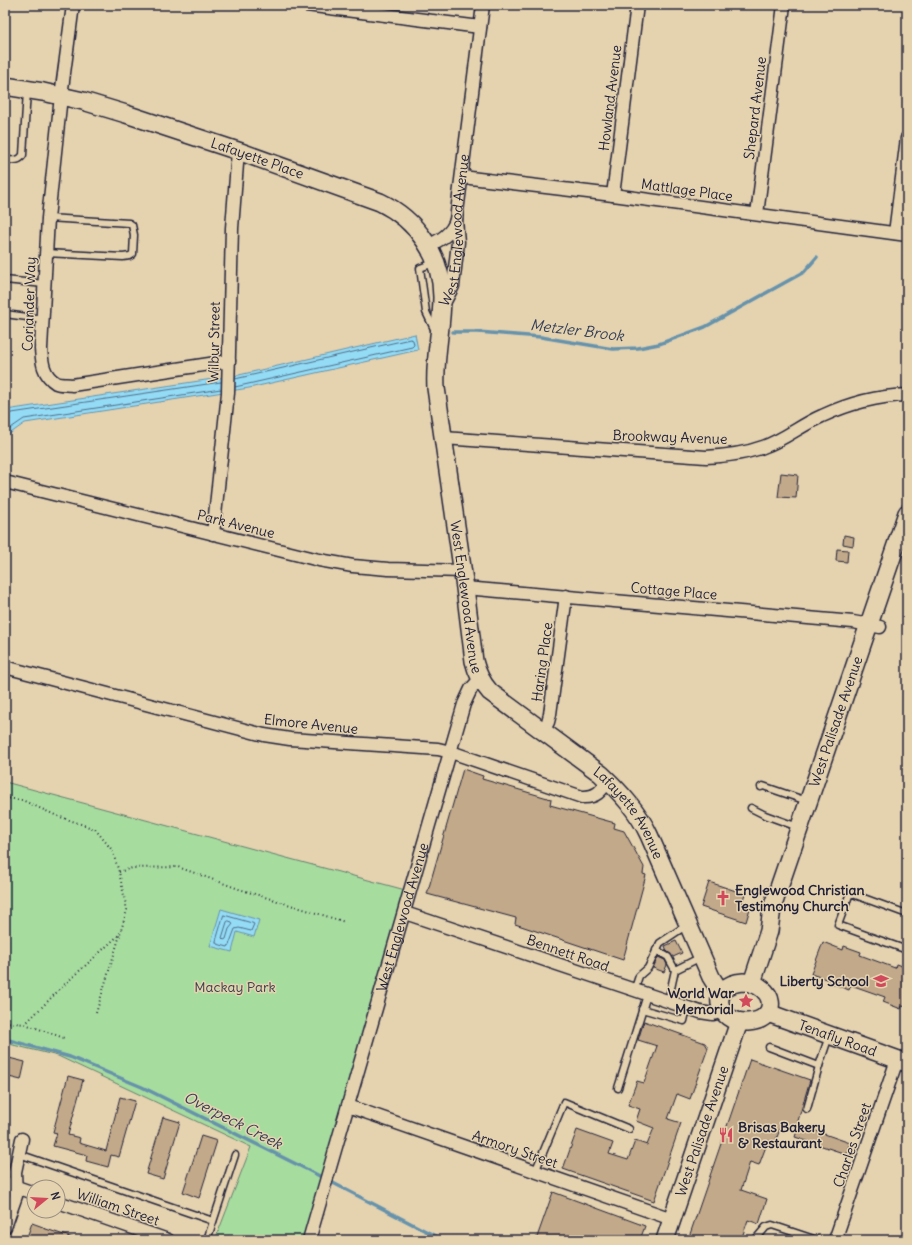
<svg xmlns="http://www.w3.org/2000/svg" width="912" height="1245" viewBox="0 0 912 1245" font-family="Delius,sans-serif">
<rect width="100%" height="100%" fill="#e5d3b0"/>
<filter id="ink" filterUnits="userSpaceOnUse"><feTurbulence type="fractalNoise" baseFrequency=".025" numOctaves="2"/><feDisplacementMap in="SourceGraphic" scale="8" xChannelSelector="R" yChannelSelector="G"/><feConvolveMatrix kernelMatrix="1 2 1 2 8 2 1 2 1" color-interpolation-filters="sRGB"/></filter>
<g filter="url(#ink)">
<path fill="#a7dc9f" stroke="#647f6d" d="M5 782 409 891 304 1240H215L251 1147 58 1056 5 1043Z"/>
<g fill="#94dcf6" stroke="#6692ab">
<path d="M415 334 418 350 249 388 25 423 5 437V411L6 410 239 375Z"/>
<path d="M221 909 259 920 254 937 237 932 232 952 210 946Z"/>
</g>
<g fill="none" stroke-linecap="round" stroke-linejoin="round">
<g stroke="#506c86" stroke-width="1">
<path d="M235 387 412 347 414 345 413 340 410 339 235 379"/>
<path d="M5 414 221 382"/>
<path d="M5 432 24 419 221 389"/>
<path d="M224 915 252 923 254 924 251 931 239 928 235 929 229 945 228 947 217 944 216 942Z"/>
<path d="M229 921 232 922 233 924 229 929 226 939 224 940 222 938 227 922Z"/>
</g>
<g stroke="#6692ab" stroke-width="3.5">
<path d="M453 332H478L541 337 613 349 638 348 659 344 705 327 804 272 817 257"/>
<path d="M5 1039 70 1057 142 1087 308 1170 443 1240"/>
</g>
</g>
<g fill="#c2a989" stroke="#22223b">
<path d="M781 473 798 475 796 498 778 497Z"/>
<path d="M844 535 854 537 853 546 843 544Z"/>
<path d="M837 549 848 550 847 562 836 561Z"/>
<path d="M463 769 483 776 482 779 551 799 550 805 615 823 614 828 624 831 644 867 643 874 646 875 623 960 515 924 516 918 427 894Z"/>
<path d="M709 882 745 894 742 902 751 905 746 922 701 907Z"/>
<path d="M676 941 682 953 673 957 667 951 665 946Z"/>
<path d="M823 942 843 950 844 946 861 952 860 955 895 968 896 964 907 968V1007L902 1006 901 1009 883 1002 885 997 851 985 849 990 831 983 832 981 811 974Z"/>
<path d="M658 957 665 960 667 965 664 972 653 968Z"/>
<path d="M644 1021 705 1043 708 1048 690 1099 677 1094 668 1119 681 1123 654 1201 563 1169 577 1130 613 1143 609 1154 628 1160 635 1141 647 1145 654 1128 636 1121 640 1109 628 1105 637 1081 644 1083 657 1046 638 1040Z"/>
<path d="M5 1057 25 1062 21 1080 5 1076Z"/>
<path d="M750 1059 810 1080 795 1131 781 1126 775 1143 768 1141 759 1165 750 1162 741 1190 767 1199 759 1224 748 1220 741 1240H729L721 1237 720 1240H688Z"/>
<path d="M68 1076 83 1080 68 1135 80 1138 79 1143 106 1151 120 1097 135 1101 119 1157 111 1155 108 1167 86 1161 87 1155 53 1146 57 1133 53 1132Z"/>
<path d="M163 1117 180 1122 163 1179 146 1174Z"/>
<path d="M799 1125 850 1143 846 1154 795 1137Z"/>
<path d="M201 1136 217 1141 199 1198 183 1192Z"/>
<path d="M553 1192 645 1226 640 1240H536Z"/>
<path d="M32 1223 43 1227V1228L73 1238V1240H26Z"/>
</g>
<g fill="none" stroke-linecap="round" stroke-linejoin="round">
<g stroke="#22223b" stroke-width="9">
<g id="lane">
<path d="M5 160C11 160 19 162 23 155L27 91"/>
<path d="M46 253 123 257 130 256 133 254 134 235 132 225 129 223 48 218"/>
<path d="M434 263 420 268 426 312 435 331"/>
<path d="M5 280 44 284"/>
<path d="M5 314 42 319"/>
<path d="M761 787 763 786 807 801"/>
<path d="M751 808 765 815 798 827"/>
<path d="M907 914 850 893 838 925 907 950"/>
<path d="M656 950 668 957 675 970"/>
<path d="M634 991 639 976 648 968 660 943 687 925"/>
<path d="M668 1002 675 970 701 957"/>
<path d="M642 1009 684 1021 687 1008"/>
<path d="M769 1047 819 1066 829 1036"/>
<path d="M618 1088 647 995"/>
<path d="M807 1109 819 1066"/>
<path d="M19 1154 213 1221"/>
<path d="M535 1172 564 1102 629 1129"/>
<path d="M207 1240 235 1155"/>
<path d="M755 1240 766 1227 772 1225 817 1240"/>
</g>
</g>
<g stroke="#22223b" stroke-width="15">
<g id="street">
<path d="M73 5 61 96 48 218 41 349C42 362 43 375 56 383 60 385 68 384 72 385L229 361"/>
<path d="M306 5 480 27"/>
<path d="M462 177 613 195 907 235"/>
<path d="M613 195 637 5"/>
<path d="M757 214 784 5"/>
<path d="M895 233 907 138"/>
<path d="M428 246C440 240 452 234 456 220"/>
<path id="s1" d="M443 305 453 286 458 242 456 220 483 5"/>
<path d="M444 438 706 457C725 456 744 454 763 447 784 440 801 425 822 416 850 403 876 396 907 395"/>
<path d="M5 482 319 560 353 566 388 569 463 571"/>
<path d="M213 534 228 393 232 228 238 151"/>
<path d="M465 588 853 622 880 627"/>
<path d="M5 667 264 735 290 739 438 749 451 752 582 797C596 798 601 791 608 781"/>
<path d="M543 731 548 722 550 714 566 596"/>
<path d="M405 913 700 1012 713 1014 723 1011"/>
<path d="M348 1106 672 1219"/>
<path d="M5 1183 34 1193"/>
<path d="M58 1202 168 1240"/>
<path d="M5 1227 16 1196 15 1172 22 1139"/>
<path id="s2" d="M309 1240 464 704 471 689 480 679"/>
<path d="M835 1240 897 1060"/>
</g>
</g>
<g stroke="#22223b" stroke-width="20">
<g id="secondary">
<path id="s3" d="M5 86 43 92 83 101 126 114 238 151 380 202C417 220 442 256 442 297 442 328 434 357 436 388L465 588 474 661C477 673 481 682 490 692L601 774C620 792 638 811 649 835L711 977 716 985 723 991"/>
<path d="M743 982C776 984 781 1020 748 1022 715 1024 708 984 743 982Z"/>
<path id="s4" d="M752 983 769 931 772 908 907 513"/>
<path id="s5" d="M768 1013 907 1063"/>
<path id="s6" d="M665 1240 739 1022"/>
</g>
</g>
<g stroke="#22223b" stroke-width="2" stroke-dasharray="1 3" stroke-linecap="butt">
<path d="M5 798 22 800 55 815 95 829 112 850 119 872 127 910 120 934 63 986 25 1024 5 1022"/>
<path d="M119 872 132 868 178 867 239 889 345 922"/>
<path d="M96 1013 120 935"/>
<path d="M25 1024 64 1038"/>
</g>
<use href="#lane" stroke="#e5d3b0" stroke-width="6"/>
<use href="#street" stroke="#e5d3b0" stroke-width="12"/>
<use href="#secondary" stroke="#e5d3b0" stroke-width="17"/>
</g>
</g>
<defs>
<g id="church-bare" transform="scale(1.2)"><path d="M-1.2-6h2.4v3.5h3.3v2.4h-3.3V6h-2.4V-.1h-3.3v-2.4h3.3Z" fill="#d1495b" stroke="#e5d3b0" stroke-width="2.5" paint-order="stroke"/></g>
<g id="school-bare" transform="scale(1.2)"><path d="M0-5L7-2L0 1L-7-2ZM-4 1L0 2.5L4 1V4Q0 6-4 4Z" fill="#d1495b" stroke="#e5d3b0" stroke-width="2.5" paint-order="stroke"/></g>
<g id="sight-bare" transform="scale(1.2)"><path d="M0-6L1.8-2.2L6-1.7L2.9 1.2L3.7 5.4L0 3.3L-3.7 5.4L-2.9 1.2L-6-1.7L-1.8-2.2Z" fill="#d1495b" stroke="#e5d3b0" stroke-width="2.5" paint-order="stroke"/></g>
<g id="restaurant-bare" transform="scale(1.2)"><path d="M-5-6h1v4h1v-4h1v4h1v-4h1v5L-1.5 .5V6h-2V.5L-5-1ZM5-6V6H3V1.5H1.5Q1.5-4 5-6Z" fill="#d1495b" stroke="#e5d3b0" stroke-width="2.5" paint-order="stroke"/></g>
</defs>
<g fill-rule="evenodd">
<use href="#church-bare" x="723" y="898"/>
<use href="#school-bare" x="881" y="981"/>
<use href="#sight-bare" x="746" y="1001"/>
<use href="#restaurant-bare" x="726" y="1135"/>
</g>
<g text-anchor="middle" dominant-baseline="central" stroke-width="3" stroke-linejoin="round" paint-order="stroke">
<g font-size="14" fill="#22223b" stroke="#e5d3b0">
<text transform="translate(610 98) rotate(-83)">Howland Avenue</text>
<text transform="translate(755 108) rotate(-83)">Shepard Avenue</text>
<text stroke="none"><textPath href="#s3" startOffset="263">Lafayette Place</textPath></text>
<text transform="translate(687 190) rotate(8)">Mattlage Place</text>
<text stroke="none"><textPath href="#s1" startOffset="77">West Englewood Avenue</textPath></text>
<text transform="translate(29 304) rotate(-88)">Coriander Way</text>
<text transform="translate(214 342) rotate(-89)">Wilbur Street</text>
<text transform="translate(670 437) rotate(2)">Brookway Avenue</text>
<text transform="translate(236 524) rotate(14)">Park Avenue</text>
<text transform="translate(674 591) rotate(5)">Cottage Place</text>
<text stroke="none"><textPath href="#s3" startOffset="815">West Englewood Avenue</textPath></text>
<text transform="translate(542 662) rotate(-82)">Haring Place</text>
<text stroke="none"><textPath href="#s4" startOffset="275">West Palisade Avenue</textPath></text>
<text transform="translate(311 724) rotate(6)">Elmore Avenue</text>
<text stroke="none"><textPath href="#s3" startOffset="1101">Lafayette Avenue</textPath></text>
<text stroke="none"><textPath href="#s2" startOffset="336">West Englewood Avenue</textPath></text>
<text transform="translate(568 953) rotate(19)">Bennett Road</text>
<text stroke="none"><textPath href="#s5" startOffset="74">Tenafly Road</textPath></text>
<text stroke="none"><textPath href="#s6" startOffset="115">West Palisade Avenue</textPath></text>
<text transform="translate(852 1145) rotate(-71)">Charles Street</text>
<text transform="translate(515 1149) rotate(19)">Armory Street</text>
<text transform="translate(118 1207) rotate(19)">William Street</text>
</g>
<g font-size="14" font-weight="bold" fill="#22223b" stroke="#e5d3b0" text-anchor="start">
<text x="735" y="890">Englewood Christian<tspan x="735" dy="16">Testimony Church</tspan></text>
<text x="869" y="981" text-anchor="end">Liberty School</text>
<text x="734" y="993" text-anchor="end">World War<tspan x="734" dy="16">Memorial</tspan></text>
<text x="738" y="1127">Brisas Bakery<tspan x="738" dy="16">&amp; Restaurant</tspan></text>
</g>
<g font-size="14" fill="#363e4a" stroke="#e5d3b0">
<text x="235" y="987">Mackay Park</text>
</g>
<g font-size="15" font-style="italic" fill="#333e57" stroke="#e5d3b0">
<text transform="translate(577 330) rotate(7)">Metzler Brook</text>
<text transform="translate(233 1120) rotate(27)">Overpeck Creek</text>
</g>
</g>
<rect width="912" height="1245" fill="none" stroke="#e5d3b0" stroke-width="20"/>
<rect x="10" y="10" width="892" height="1225" fill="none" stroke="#22223b" stroke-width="1.5" filter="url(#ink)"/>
<g transform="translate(46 1199) rotate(72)"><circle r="19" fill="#e5d3b0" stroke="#978c81"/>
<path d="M0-3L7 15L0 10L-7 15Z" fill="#d1495b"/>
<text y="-6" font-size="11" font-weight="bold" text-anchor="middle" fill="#22223b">N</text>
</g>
</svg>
